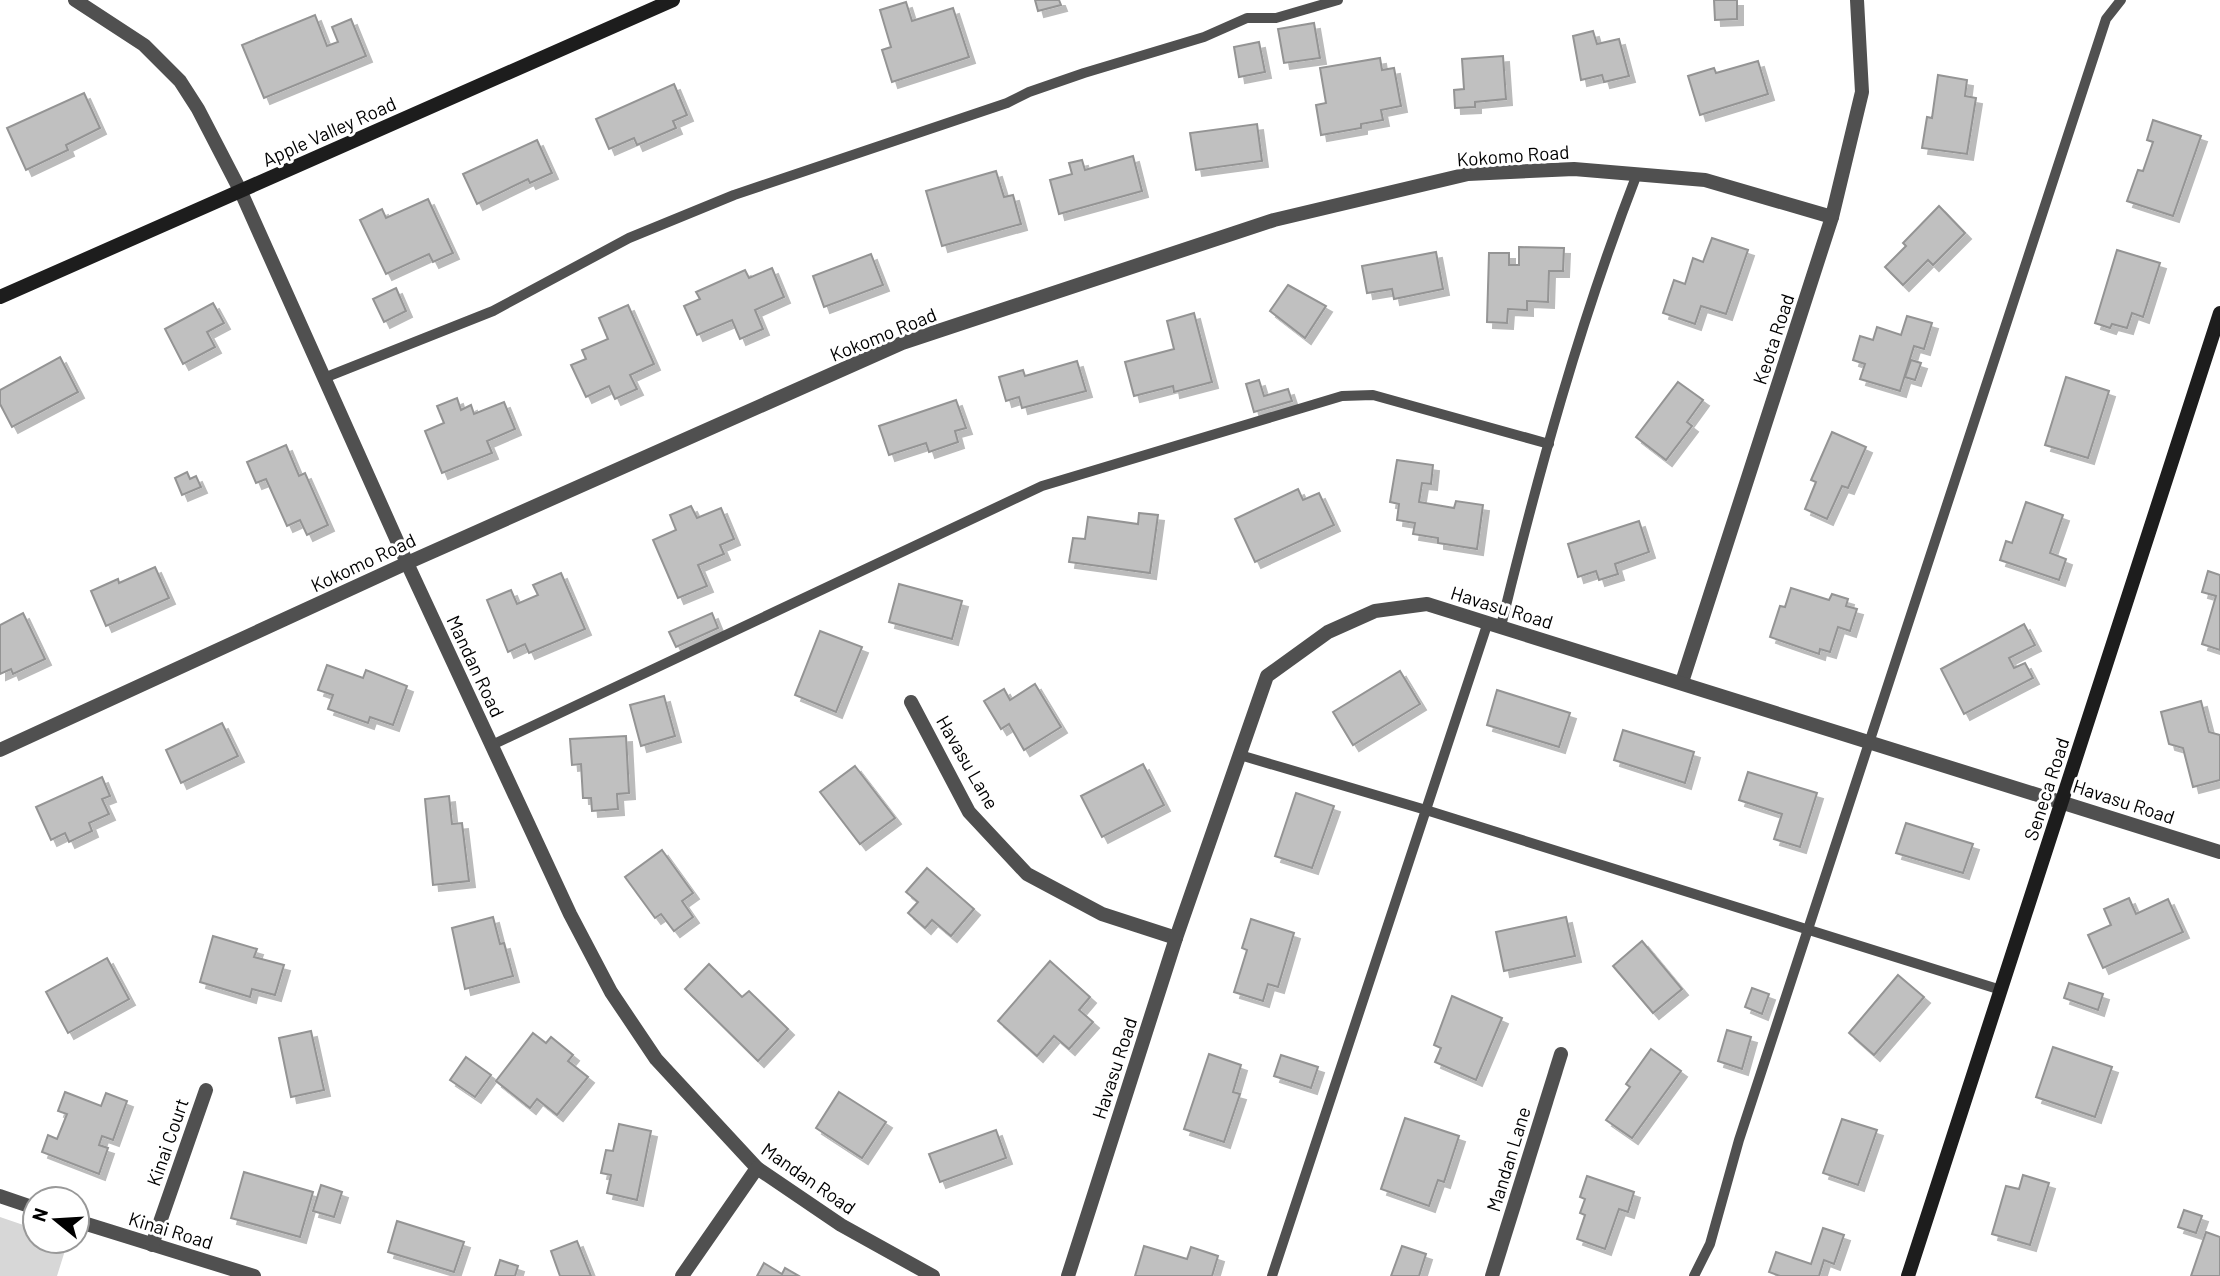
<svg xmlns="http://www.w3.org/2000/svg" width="2220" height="1276" viewBox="0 0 2220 1276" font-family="Barlow,sans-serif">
<defs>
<filter id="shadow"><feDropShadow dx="6" dy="6" stdDeviation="0" flood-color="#0004"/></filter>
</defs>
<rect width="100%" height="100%" fill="#fff"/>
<path fill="#d7d7d7" d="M0 1217 35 1229V1241H68L57 1276H0Z"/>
<g fill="#c0c0c0" stroke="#949494" stroke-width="2" filter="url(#shadow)">
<path d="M1035 0H1059L1061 5 1038 11Z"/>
<path d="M1714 0H1737V19L1715 20Z"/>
<path d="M906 2 912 21 953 8 969 57 892 82 882 50 891 47 880 10Z"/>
<path d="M315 15 327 46 338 42 332 27 351 19 366 56 264 98 242 45Z"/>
<path d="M1314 23 1320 58 1284 63 1278 29Z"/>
<path d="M1593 31 1597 44 1619 39 1629 76 1604 82 1602 75 1581 80 1573 36Z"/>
<path d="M1259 42 1265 72 1239 77 1234 47Z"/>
<path d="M1503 56 1506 99 1475 102V107L1455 108 1454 90 1464 89 1462 59Z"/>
<path d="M1380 58 1382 70 1394 68 1401 106 1381 110 1383 120 1361 124V128L1321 135 1316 105 1326 103 1320 68Z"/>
<path d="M1758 61 1768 94 1700 115 1688 76 1714 68 1716 73Z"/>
<path d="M1938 75 1967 80 1965 96 1976 98 1967 154 1922 148 1927 117 1932 118Z"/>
<path d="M674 84 687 115 673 121 676 128 637 145 634 138 609 149 596 119Z"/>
<path d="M84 93 100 128 66 145 68 150 26 170 7 128Z"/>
<path d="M2153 120 2201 136 2173 216 2127 201 2138 170 2143 171 2153 142 2147 140Z"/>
<path d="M1257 124 1262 161 1196 170 1190 133Z"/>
<path d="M537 140 552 173 530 183 528 179 477 204 463 174Z"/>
<path d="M1133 156 1142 191 1059 214 1050 180 1072 174 1069 163 1082 160 1085 170Z"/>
<path d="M996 171 1004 197 1013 195 1021 224 942 246 926 191Z"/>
<path d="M428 199 453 253 433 262 429 254 386 274 360 220 382 209 386 218Z"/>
<path d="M1939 206 1965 233 1933 265 1928 260 1903 285 1885 267 1906 246 1903 243Z"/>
<path d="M1712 238 1748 250 1726 314 1701 306 1695 324 1663 313 1674 280 1685 284 1693 258 1703 262Z"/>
<path d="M1519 247 1564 248 1563 271H1549L1548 302 1527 301V310L1508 309 1507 323 1487 322 1489 253H1509V265H1519Z"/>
<path d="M2117 250 2160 263 2143 317 2132 313 2127 328 2112 324 2110 328 2095 323Z"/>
<path d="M1436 252 1443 289 1394 299 1392 289 1367 293 1362 266Z"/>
<path d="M871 254 883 285 824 307 813 276Z"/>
<path d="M772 268 784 297 755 310 763 329 740 339 732 320 697 335 684 306 700 299 696 292 745 270 749 278Z"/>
<path d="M1288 285 1326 306 1305 338 1270 311Z"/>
<path d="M396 288 406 311 384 322 373 299Z"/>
<path d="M213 303 224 323 207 332 215 347 183 364 165 329Z"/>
<path d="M628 305 654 364 630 375 637 389 615 399 609 386 586 397 571 365 586 359 582 350 608 339 599 318Z"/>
<path d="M1194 313 1212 382 1174 392 1173 386 1134 396 1125 362 1174 349 1167 321Z"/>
<path d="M1907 316 1932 323 1924 349 1914 346 1900 391 1860 379 1865 364 1853 360 1860 336 1873 340 1877 327 1901 335Z"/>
<path d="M60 357 78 392 12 427 0 404V390Z"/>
<path d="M1911 360 1921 363 1915 380 1905 377Z"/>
<path d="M1077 361 1086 391 1022 408 1019 397 1006 401 999 377 1023 370 1025 376Z"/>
<path d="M2066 377 2109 391 2088 458 2045 445Z"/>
<path d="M1259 380 1264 396 1288 389 1292 401 1254 412 1246 384Z"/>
<path d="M1678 382 1703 400 1687 422 1692 426 1666 460 1636 437Z"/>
<path d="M457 398 461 410 471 405 474 414 504 402 515 429 487 441 492 453 442 473 425 431 444 423 437 406Z"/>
<path d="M956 400 966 428 955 431 958 442 929 452 926 443 889 455 879 426Z"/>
<path d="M1832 432 1866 447 1848 488 1842 486 1827 519 1805 509 1816 482 1811 480Z"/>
<path d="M286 445 299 476 305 473 328 525 307 535 300 520 287 526 266 479 256 483 247 462Z"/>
<path d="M1397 460 1433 465 1431 484 1422 483 1419 502 1454 508 1456 501 1483 505 1477 549 1438 543V538L1413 534 1415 523 1397 520 1399 504 1390 502Z"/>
<path d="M187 472 190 479 196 476 201 487 182 495 175 478Z"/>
<path d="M1298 489 1303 500 1319 493 1334 525 1255 562 1235 519Z"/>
<path d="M2026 502 2063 515 2050 553 2066 559 2059 580 2000 560 2006 541 2012 543Z"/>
<path d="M691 506 697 518 721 508 734 539 720 545 724 554 698 565 707 586 678 598 653 540 676 530 670 515Z"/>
<path d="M1139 513 1158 515 1150 573 1069 562 1073 538 1085 539 1088 517 1138 524Z"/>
<path d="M1639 521 1649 552 1615 564 1618 574 1599 580 1596 571 1578 577 1568 544Z"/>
<path d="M155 567 169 598 106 626 91 591 118 579 119 583Z"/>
<path d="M2208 571 2220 575V650L2202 644 2216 596 2202 592Z"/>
<path d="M561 573 585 629 529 653 525 644 508 652 487 600 511 590 517 604 538 595 533 585Z"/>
<path d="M899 584 962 601 952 639 889 622Z"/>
<path d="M1791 588 1829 600 1832 594 1848 599 1846 606 1857 609 1850 631 1838 627 1830 652 1820 649 1819 654 1770 637 1780 606 1785 607Z"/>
<path d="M23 613 45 659 13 674 11 669 0 674V625Z"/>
<path d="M712 613 718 628 676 647 669 632Z"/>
<path d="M2024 624 2035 645 2009 658 2014 668 2025 663 2033 678 1964 714 1941 669Z"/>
<path d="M820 631 862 647 836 712 795 695Z"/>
<path d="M327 665 363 678 366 670 407 686 393 725 370 717 368 723 328 709 333 695 318 690Z"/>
<path d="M1400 671 1420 704 1353 745 1333 712Z"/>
<path d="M1035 684 1061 727 1024 750 1009 724 1001 729 984 701 1004 689 1010 700Z"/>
<path d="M1497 690 1570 713 1559 747 1487 725Z"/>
<path d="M664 696 675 736 641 746 630 705Z"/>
<path d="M2201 701 2209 732 2220 735V780L2193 787 2183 748 2169 744 2161 712Z"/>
<path d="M222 723 238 756 181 783 166 750Z"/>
<path d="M1623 730 1694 752 1685 783 1614 760Z"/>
<path d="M626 736 629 793 617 794 618 809 592 811 591 798H583L581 764 572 765 570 739Z"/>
<path d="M1143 764 1164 805 1102 837 1081 796Z"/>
<path d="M855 766 895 818 860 844 820 792Z"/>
<path d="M1748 772 1817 793 1800 847 1774 839 1782 814 1739 800Z"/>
<path d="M102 777 110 796 102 799 109 814 89 823 92 831 69 842 65 833 51 840 36 807Z"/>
<path d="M1296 793 1334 806 1312 868 1275 856Z"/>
<path d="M449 796 452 824 462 823 469 881 433 885 425 799Z"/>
<path d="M1906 823 1973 844 1963 873 1896 853Z"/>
<path d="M662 850 693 893 682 901 693 917 674 931 661 914 655 918 625 877Z"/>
<path d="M927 868 974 909 951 936 932 920 925 928 908 913 918 902 906 892Z"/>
<path d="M2129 898 2136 914 2168 899 2183 932 2103 968 2088 935 2111 925 2104 909Z"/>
<path d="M493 917 500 944 504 943 513 976 465 989 452 928Z"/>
<path d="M1566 917 1575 956 1504 971 1496 932Z"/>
<path d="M1251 919 1294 933 1278 987 1268 984 1263 1001 1234 992 1247 950 1242 948Z"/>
<path d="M213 936 257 949 254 957 284 965 275 995 252 989 250 997 200 982Z"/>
<path d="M1642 941 1682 989 1653 1013 1613 966Z"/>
<path d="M107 958 129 999 68 1033 46 992Z"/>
<path d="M1050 961 1090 997 1079 1010 1093 1022 1069 1049 1054 1036 1037 1056 998 1021Z"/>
<path d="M709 964 742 997 749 991 788 1029 758 1061 685 989Z"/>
<path d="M1898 975 1924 997 1874 1055 1849 1033Z"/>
<path d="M2069 983 2103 994 2098 1010 2064 998Z"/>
<path d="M1752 988 1769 994 1762 1014 1745 1007Z"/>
<path d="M1452 996 1502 1018 1476 1080 1435 1062 1441 1048 1434 1045Z"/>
<path d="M1727 1030 1751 1037 1742 1069 1718 1061Z"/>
<path d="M311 1031 324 1090 291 1097 279 1038Z"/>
<path d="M533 1033 546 1043 551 1037 573 1055 568 1061 588 1077 557 1115 537 1099 530 1108 496 1081Z"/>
<path d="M2053 1047 2112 1067 2095 1117 2036 1097Z"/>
<path d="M1651 1049 1681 1071 1632 1138 1606 1120 1630 1087 1626 1084Z"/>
<path d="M1209 1054 1241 1065 1233 1092 1240 1094 1224 1142 1184 1129Z"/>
<path d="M1281 1055 1318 1067 1311 1088 1274 1076Z"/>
<path d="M466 1057 491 1075 475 1097 450 1080Z"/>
<path d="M65 1092 101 1106 106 1093 127 1101 113 1140 102 1136 99 1145 108 1148 99 1174 42 1152 48 1135 57 1139 67 1114 58 1111Z"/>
<path d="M839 1092 886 1122 862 1158 816 1128Z"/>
<path d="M1405 1118 1459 1136 1444 1182 1438 1180 1429 1206 1381 1189Z"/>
<path d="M1842 1119 1877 1130 1858 1185 1823 1173Z"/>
<path d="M619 1124 651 1131 637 1200 607 1193 611 1175 601 1173 606 1150 613 1151Z"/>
<path d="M996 1130 1006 1158 940 1182 929 1154Z"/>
<path d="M244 1172 313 1192 300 1237 231 1218Z"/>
<path d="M2023 1175 2049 1183 2030 1245 1992 1234 2006 1186 2019 1189Z"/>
<path d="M1587 1176 1634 1192 1628 1212 1619 1209 1605 1249 1577 1239 1585 1215 1580 1213 1585 1199 1580 1197Z"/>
<path d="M321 1185 342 1192 334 1217 313 1211Z"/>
<path d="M2184 1210 2202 1216 2196 1233 2178 1227Z"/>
<path d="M397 1221 464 1242 454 1272 388 1252Z"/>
<path d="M1823 1228 1844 1235 1834 1264 1824 1260 1819 1276H1780L1769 1272 1776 1252 1811 1264Z"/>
<path d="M2206 1232 2220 1237V1276H2191Z"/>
<path d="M577 1241 591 1276H560L551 1251Z"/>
<path d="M1144 1246 1187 1259 1191 1247 1218 1256 1212 1276H1135Z"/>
<path d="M1402 1246 1426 1254 1419 1276H1391Z"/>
<path d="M500 1260 518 1266 515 1276H495Z"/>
<path d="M764 1263 782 1274 785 1268 799 1276H757Z"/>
</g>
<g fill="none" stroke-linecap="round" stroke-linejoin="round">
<g stroke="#505050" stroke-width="10">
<path d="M324 378 493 311 629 238 734 195 1007 103 1029 92 1084 73 1204 37 1247 18H1276L1338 0"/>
<path d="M1501 626C1538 474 1580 321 1637 174"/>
<path d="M492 745 1042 486 1342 396 1373 395 1549 444"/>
<path d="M1240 755 1426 810 2001 990"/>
<path d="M1272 1276 1488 622"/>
<path d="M1694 1276 1710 1244 1739 1140 2106 19 2121 0"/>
</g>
<g stroke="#505050" stroke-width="14">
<path d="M75 0 144 45 180 81 198 109 241 192 407 563 570 914 611 992 656 1059 757 1168 841 1225 933 1276"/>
<path d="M1682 682 1832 217 1862 92 1857 0"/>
<path d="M911 702 969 812 1027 874 1102 914 1176 938"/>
<path d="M0 750 407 563 902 343 1274 220 1468 174 1574 169 1705 180 1832 217"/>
<path d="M0 1196 35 1208"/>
<path d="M77 1221 254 1276"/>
<path d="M152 1245 206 1090"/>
<path d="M682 1276 757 1168"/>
<path d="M1068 1276 1176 938 1267 676 1328 632 1375 611 1427 604 2220 852"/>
<path d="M1492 1276 1561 1054"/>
</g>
<g stroke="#1d1d1d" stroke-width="14">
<path d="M0 297 673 0"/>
<path d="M1908 1276 2220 313"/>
</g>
</g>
<g text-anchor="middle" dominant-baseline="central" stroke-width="6" stroke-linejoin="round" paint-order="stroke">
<g font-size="19" fill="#000" stroke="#fff">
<text transform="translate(329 131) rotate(-24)">Apple Valley Road</text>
<text transform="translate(1513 155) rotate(-4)">Kokomo Road</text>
<text transform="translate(883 334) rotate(-22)">Kokomo Road</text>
<text transform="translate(1773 339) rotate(-72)">Keota Road</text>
<text transform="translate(363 562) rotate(-25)">Kokomo Road</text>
<text transform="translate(1502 607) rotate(17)">Havasu Road</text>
<text transform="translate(476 666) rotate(65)">Mandan Road</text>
<text transform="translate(968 762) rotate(60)">Havasu Lane</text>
<text transform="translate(2046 789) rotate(-72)">Seneca Road</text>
<text transform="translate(2124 801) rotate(18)">Havasu Road</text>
<text transform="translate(1114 1068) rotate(-72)">Havasu Road</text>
<text transform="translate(167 1142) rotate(-71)">Kinai Court</text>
<text transform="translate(1508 1159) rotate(-73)">Mandan Lane</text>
<text transform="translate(809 1178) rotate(35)">Mandan Road</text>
<text transform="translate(171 1230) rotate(17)">Kinai Road</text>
</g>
</g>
<g transform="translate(56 1220) rotate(288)"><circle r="33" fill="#ffffff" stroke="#999999" stroke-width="2"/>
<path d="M0-5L12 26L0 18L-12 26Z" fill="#000000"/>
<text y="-10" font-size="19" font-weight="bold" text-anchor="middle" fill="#000000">N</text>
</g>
</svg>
